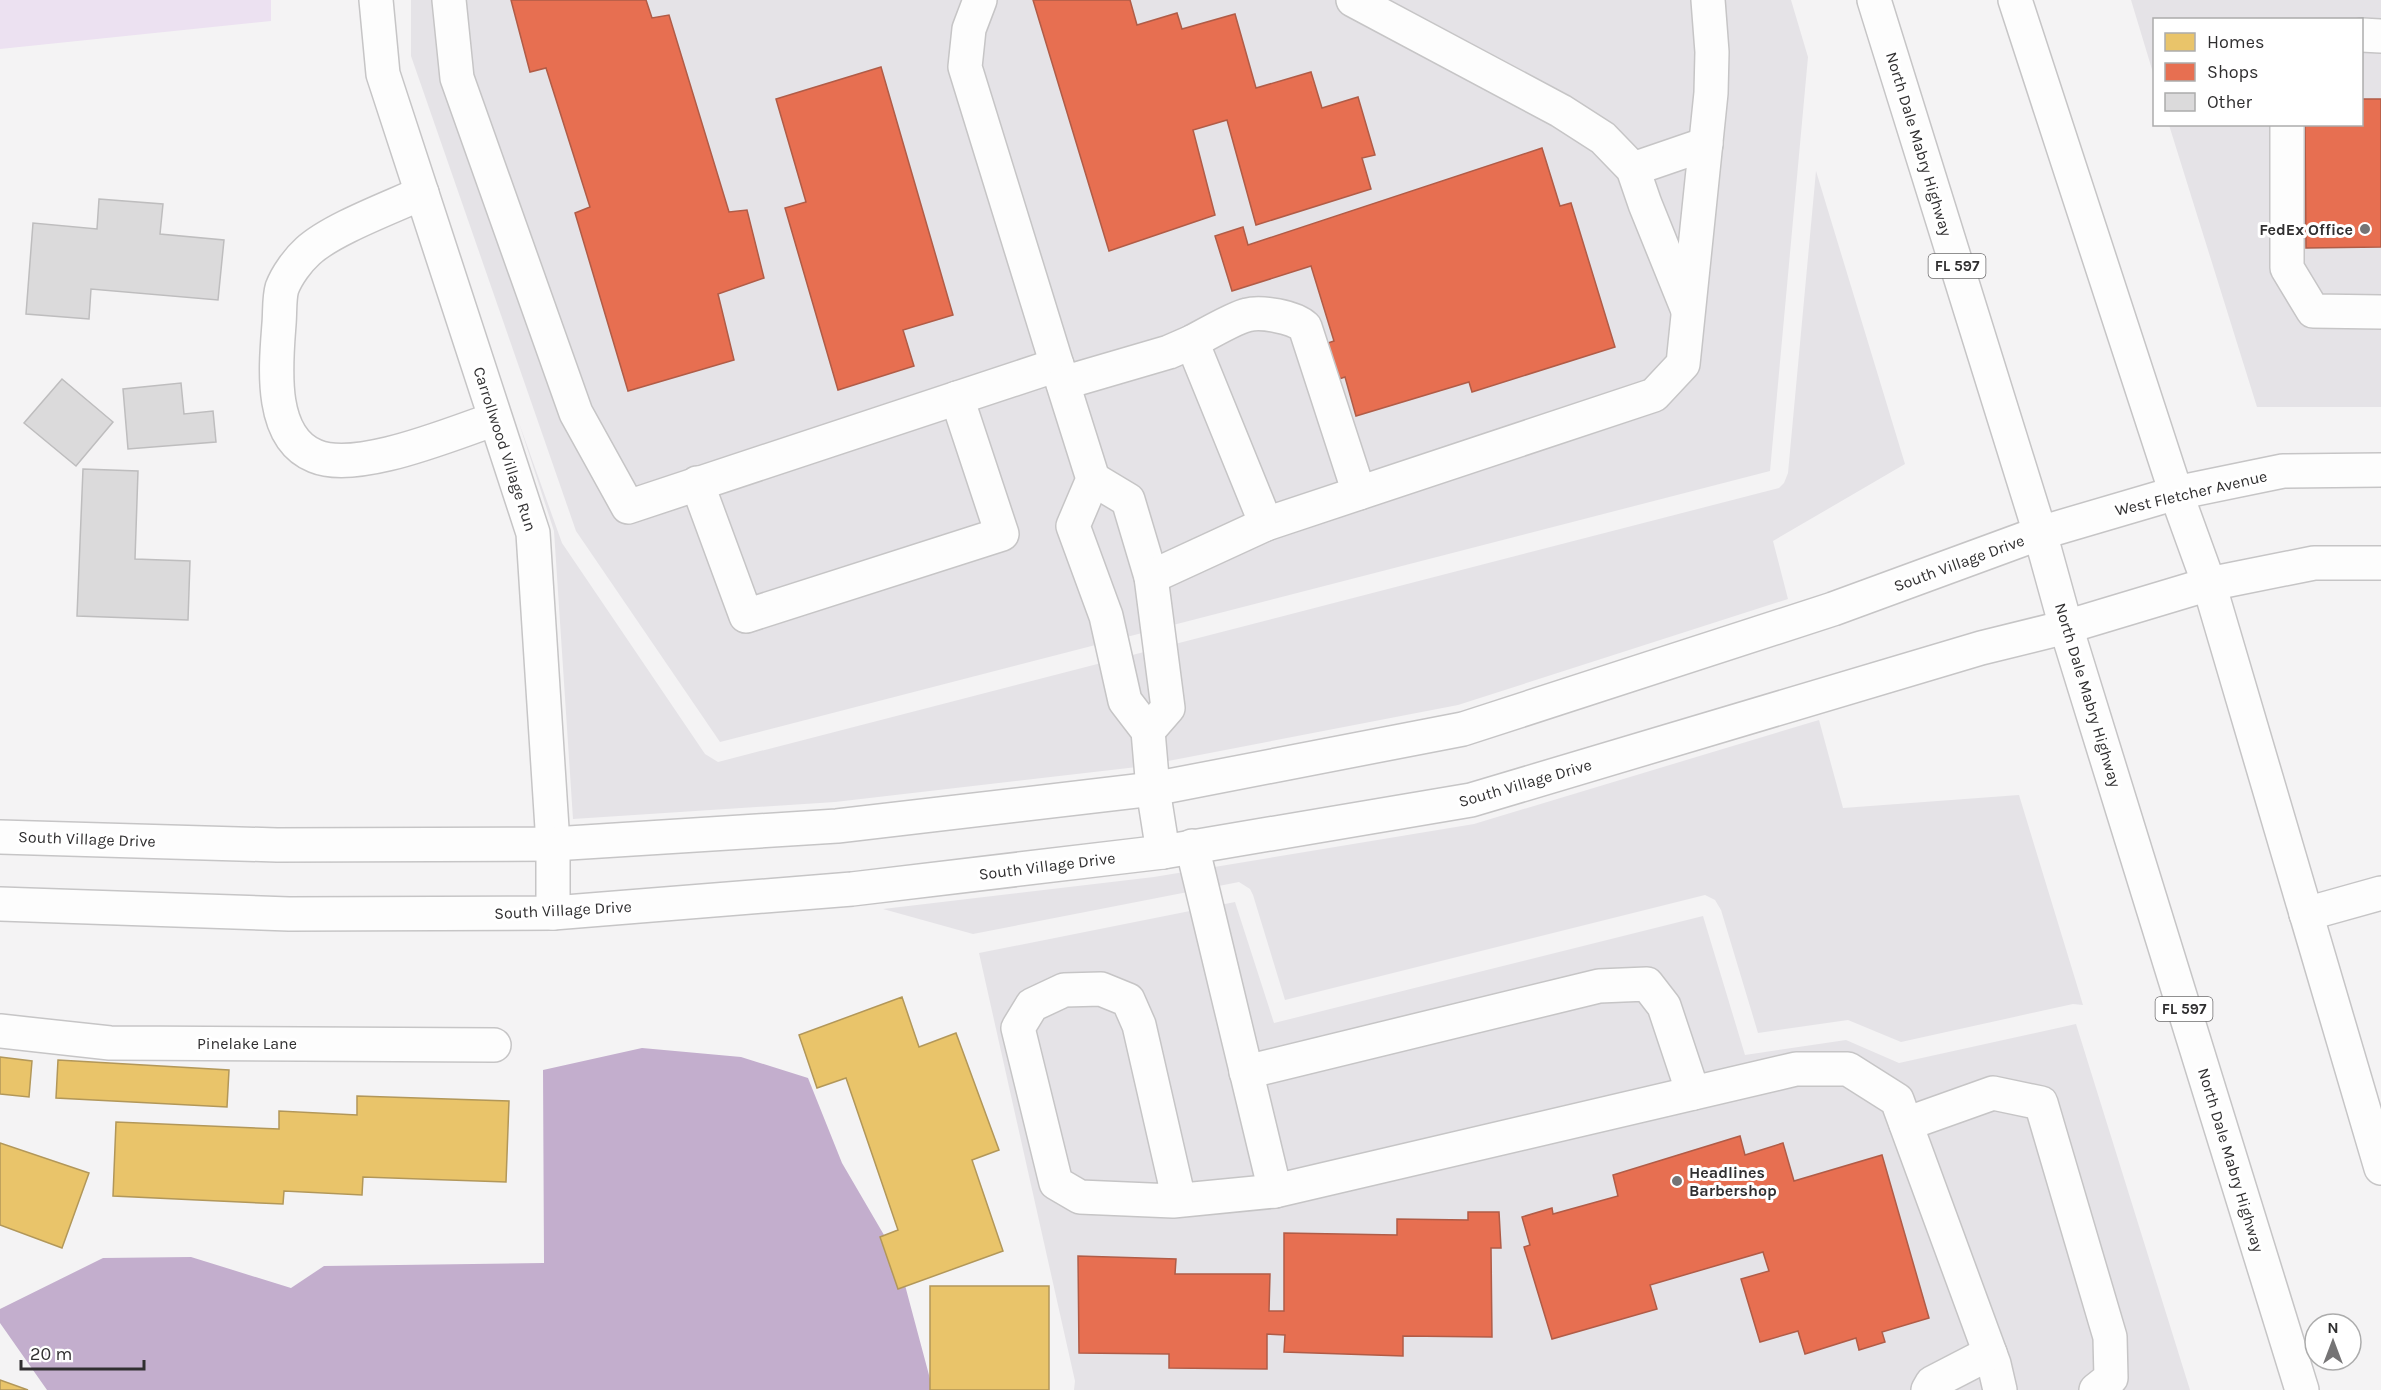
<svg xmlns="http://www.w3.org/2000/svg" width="2381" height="1390" viewBox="0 0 2381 1390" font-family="Karla,sans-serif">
<rect width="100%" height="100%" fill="#f4f3f4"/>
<g fill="#e5e3e7">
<path d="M411 0H1791L1808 57 1770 471 720 742 576 531 411 56Z"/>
<path d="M2131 0H2381V407H2257L2169 125 2362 124V20H2154V76Z"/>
<path d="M1816 171 1905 464 1773 541 1788 599 1458 705 1137 767 835 802 573 819 554 531 519 423 562 543 705 754 718 762 1779 488 1784 483 1788 473Z"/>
<path d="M1819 720 1843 808 2019 795 2083 1005 2073 1004 1901 1042 1848 1020 1758 1033 1721 910 1715 900 1705 895 1285 1000 1253 895 1250 889 1239 882 973 934 883 909 1154 877 1474 824Z"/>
<path d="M1235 902 1274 1023 1703 916 1745 1055 1846 1040 1899 1063 2076 1024 2190 1390H1074L1075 1381 979 953Z"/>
</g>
<path fill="#ece1f1" d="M0 0H271V21L0 49Z"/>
<path fill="#c3aecd" d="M642 1048 741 1057 808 1078 842 1163 898 1259 933 1390H47L0 1323V1309L103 1258 191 1257 291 1288 324 1266 544 1263 543 1070Z"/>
<g fill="#e9c46a" stroke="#b29759" stroke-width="1.5">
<path d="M902 997 919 1047 956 1033 999 1150 972 1160 1003 1251 898 1289 880 1237 898 1230 846 1078 817 1088 799 1035Z"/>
<path d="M0 1057 32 1061 29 1097 0 1094Z"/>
<path d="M58 1060 229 1070 227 1107 56 1098Z"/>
<path d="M357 1096 509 1101 506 1182 363 1177 362 1195 284 1191 283 1204 113 1196 116 1122 279 1129V1111L357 1115Z"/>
<path d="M0 1143 89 1173 62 1248 0 1225Z"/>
<rect x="930" y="1286" width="119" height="104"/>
<path d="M0 1380 28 1390H0Z"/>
</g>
<g fill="#e76f51" stroke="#b05c47" stroke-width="1.5">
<path d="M511 0H646L652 18 669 15 729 212 747 210 764 278 718 294 734 360 628 391 575 213 590 207 546 68 530 72Z"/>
<path d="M1033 0H1130L1137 25 1177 13 1182 29 1235 14 1256 88 1311 72 1322 108 1358 97 1375 155 1362 158 1371 189 1256 225 1227 120 1193 130 1215 215 1109 251Z"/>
<path d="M881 67 953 315 903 330 914 366 838 390 785 208 806 202 776 99Z"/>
<path d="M2362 99H2381V247L2306 248 2305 124H2362Z"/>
<path d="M1542 148 1560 206 1571 203 1615 347 1472 392 1469 382 1356 416 1345 377 1333 381 1322 345 1334 341 1311 266 1232 291 1215 236 1243 227 1248 245Z"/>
<path d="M1740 1136 1745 1155 1783 1143 1794 1181 1882 1155 1929 1318 1882 1332 1885 1342 1859 1350 1856 1338 1805 1354 1798 1331 1760 1342 1741 1279 1769 1271 1763 1252 1650 1285 1657 1309 1552 1339 1524 1247 1530 1245 1522 1217 1552 1208 1553 1214 1618 1196 1613 1175Z"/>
<path d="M1468 1212H1499L1501 1248H1491L1492 1337 1403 1336V1356L1284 1352 1285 1335 1267 1334V1369L1169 1368V1354L1079 1353 1078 1256 1176 1259 1175 1274H1270L1269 1311H1284V1233L1397 1235V1219L1468 1220Z"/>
</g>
<g fill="#dbdadb" stroke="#bebdbe" stroke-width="1.5">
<path d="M99 199 163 204 160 234 224 240 218 300 91 289 89 319 26 314 33 223 97 229Z"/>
<path d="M62 379 113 422 76 466 24 423Z"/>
<path d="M181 383 184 414 213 411 216 442 128 449 123 389Z"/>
<path d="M83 469 138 471 135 559 190 561 188 620 77 616Z"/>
</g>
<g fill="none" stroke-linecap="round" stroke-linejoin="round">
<g stroke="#c6c5c6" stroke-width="36">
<g id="minor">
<path d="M376 0 383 74 533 533 553 844V913"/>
<path d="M449 0 457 78 576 413 628 507 1057 365 1093 479 1073 526 1106 616 1125 701 1148 731 1153 789 1163 852"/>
<path d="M980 0 969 29 965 67 1057 365"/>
<path d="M1353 0 1561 111 1603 138 1633 169 1645 204 1687 308"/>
<path d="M2362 35 2381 36"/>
<path d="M2287 124V268L2313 311 2381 312"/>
<path d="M1633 169 1706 144"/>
<path d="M422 193C392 207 332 229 308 251 298 260 287 275 282 288 279 298 280 313 279 324 276 364 268 437 315 456 357 474 453 433 495 419"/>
<path d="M1192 342C1205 335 1234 318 1247 315 1261 311 1294 317 1305 327L1359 493"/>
<path d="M1063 383 1169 352 1192 342 1266 524 1654 395 1683 364 1711 93 1712 52 1708 0"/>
<path d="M1093 479 1128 500 1151 577 1168 708 1148 731"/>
<path d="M697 483 746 616 1002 534 957 398"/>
<path d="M1151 577 1266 524"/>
<path d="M0 837 277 845 553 844 837 826 1153 789 1463 729 1833 609 2040 533"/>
<path d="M1192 846 1275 1191 1796 1069H1848L1897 1100 1994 1364 2000 1390"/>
<path d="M0 904 289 914 553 913 852 889 1163 852 1471 800 1981 648 2066 627"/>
<path d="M2306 914 2381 893"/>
<path d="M0 1031 110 1043 494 1045"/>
<path d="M1246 1072 1599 986 1647 984 1664 1006 1693 1093"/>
<path d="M1906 1124 1993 1093 2041 1103 2110 1337 2111 1378 2096 1390"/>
<path d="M1179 1200 1139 1025 1128 1000 1101 989 1064 990 1032 1005 1018 1028 1056 1183 1080 1197 1173 1201 1275 1191"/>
<path d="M1928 1390 1932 1383 1990 1353"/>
</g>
</g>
<g stroke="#c6c5c6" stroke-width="36">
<g id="major">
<path d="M1874 0 2040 533 2066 627 2302 1390"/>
<path d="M2015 0 2176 493 2209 584 2381 1168"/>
<path d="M2040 533 2176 493 2283 471 2381 470"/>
<path d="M2066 627 2209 584 2314 563H2381"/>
</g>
</g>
<use href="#minor" stroke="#fdfdfd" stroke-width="33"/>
<use href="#major" stroke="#fdfdfd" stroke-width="33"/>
</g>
<g fill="#757475" stroke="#fff" stroke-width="2">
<circle cx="2365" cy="229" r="6"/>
<circle cx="1677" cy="1181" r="6"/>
</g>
<g text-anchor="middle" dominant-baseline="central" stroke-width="6" stroke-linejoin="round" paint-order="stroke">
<g fill="#fff" stroke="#6e6d6e" stroke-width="1.5">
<rect x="1928.5" y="254" width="57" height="24" rx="4.5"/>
<rect x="2155.5" y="997" width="57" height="24" rx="4.5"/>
</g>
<g font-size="15" font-weight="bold" fill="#302f30">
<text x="1957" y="266">FL 597</text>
<text x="2184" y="1009">FL 597</text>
</g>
<g font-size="16" fill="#302f30" stroke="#fff">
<text transform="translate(1919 144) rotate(73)">North Dale Mabry Highway</text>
<text transform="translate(505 449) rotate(72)">Carrollwood Village Run</text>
<text transform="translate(2191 493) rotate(-13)">West Fletcher Avenue</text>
<text transform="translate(1959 563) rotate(-20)">South Village Drive</text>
<text transform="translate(2088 695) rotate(73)">North Dale Mabry Highway</text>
<text transform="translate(1525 783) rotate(-16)">South Village Drive</text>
<text transform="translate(87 839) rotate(2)">South Village Drive</text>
<text transform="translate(1047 866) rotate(-7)">South Village Drive</text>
<text transform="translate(563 910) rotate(-3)">South Village Drive</text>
<text x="247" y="1043">Pinelake Lane</text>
<text transform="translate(2231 1160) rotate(73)">North Dale Mabry Highway</text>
</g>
<g font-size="16" font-weight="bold" fill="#302f30" stroke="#fff" text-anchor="end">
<text x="2353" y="229">FedEx Office</text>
<text x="1689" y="1172" text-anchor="start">Headlines<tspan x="1689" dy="18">Barbershop</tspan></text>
</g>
</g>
<rect x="2153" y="18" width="210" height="108" fill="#ffffff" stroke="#acacac" stroke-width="1.5"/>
<rect x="2165" y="33" width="30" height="18" fill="#e9c46a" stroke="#acacac" stroke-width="1.5"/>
<text x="2207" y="48" font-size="18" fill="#302f30">Homes</text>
<rect x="2165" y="63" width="30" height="18" fill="#e76f51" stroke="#acacac" stroke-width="1.5"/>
<text x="2207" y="78" font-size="18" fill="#302f30">Shops</text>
<rect x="2165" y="93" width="30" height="18" fill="#dbdadb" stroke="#acacac" stroke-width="1.5"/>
<text x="2207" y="108" font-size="18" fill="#302f30">Other</text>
<g transform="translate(2333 1342)"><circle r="28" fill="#ffffff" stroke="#acacac" stroke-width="1.5"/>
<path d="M0-4.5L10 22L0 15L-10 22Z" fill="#757475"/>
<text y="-9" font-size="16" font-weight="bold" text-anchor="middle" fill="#302f30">N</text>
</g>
<path d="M21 1360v9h123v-9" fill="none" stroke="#302f30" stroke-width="3"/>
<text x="30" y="1360" font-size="18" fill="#302f30" stroke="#ffffff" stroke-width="4.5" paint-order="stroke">20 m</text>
</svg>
